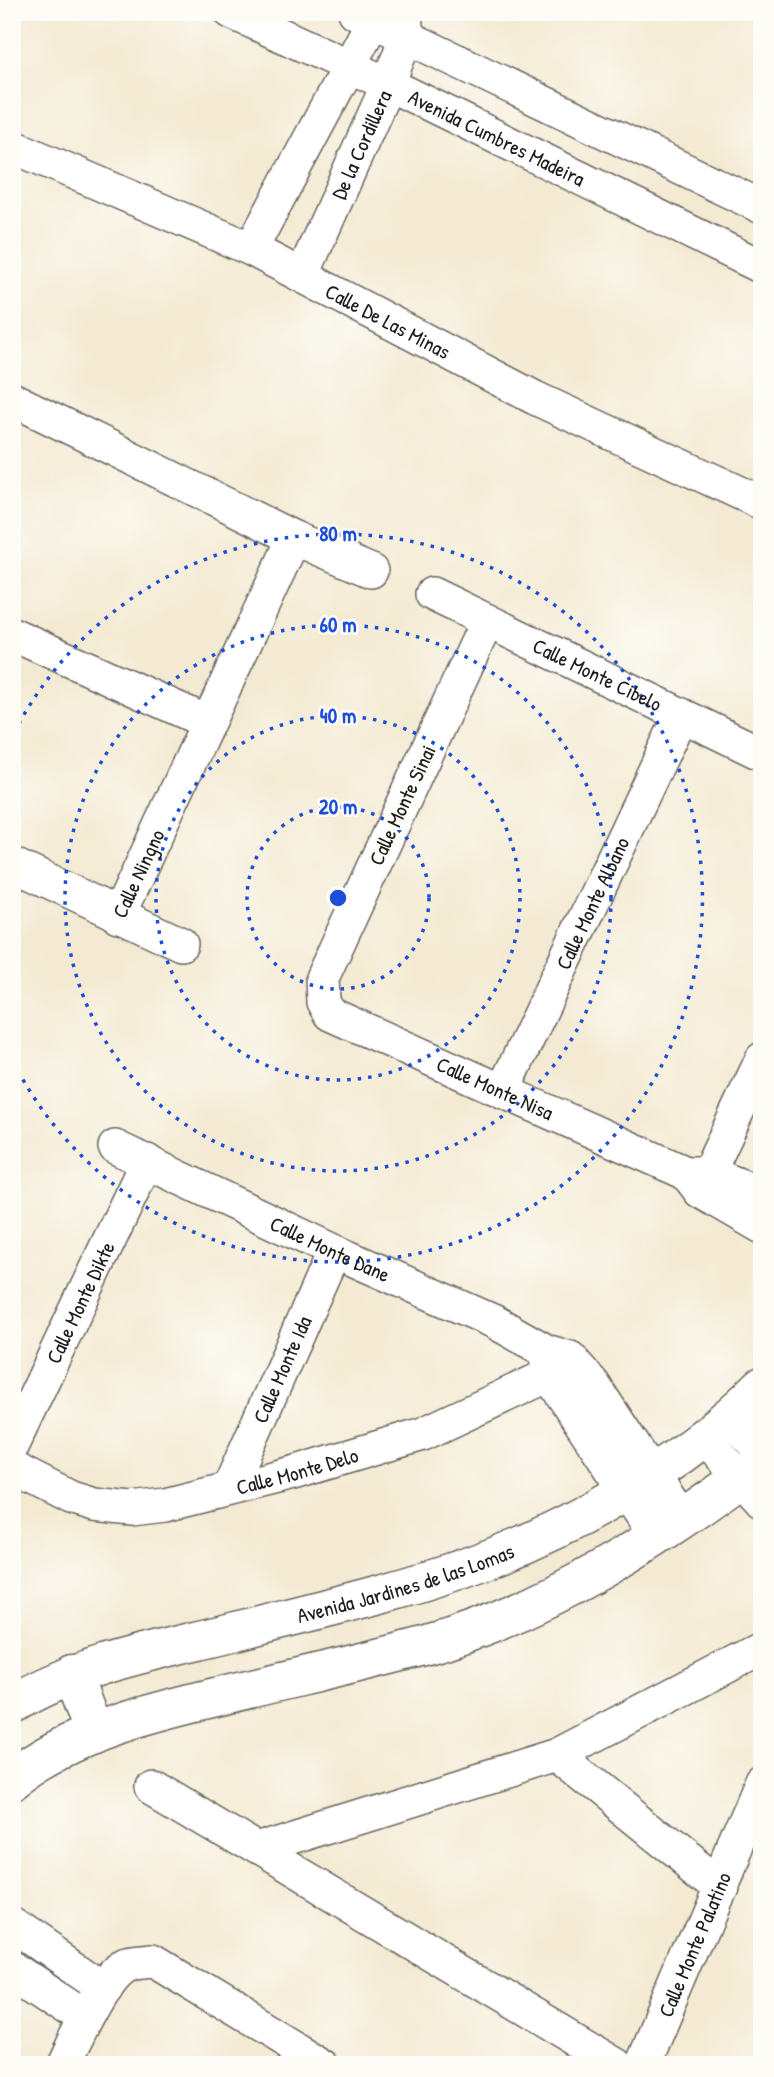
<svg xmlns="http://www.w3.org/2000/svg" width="774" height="2077" viewBox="0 0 774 2077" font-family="'Patrick Hand',sans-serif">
<rect width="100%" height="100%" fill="#fdfcf7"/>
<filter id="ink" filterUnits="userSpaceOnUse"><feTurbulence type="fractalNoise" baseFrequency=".0143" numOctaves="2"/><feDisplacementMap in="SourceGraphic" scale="14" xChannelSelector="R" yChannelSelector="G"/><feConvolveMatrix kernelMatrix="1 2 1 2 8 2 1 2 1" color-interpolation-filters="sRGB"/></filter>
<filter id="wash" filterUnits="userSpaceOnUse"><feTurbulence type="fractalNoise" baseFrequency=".00686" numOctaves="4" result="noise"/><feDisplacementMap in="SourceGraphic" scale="28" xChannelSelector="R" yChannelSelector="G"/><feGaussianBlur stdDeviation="1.57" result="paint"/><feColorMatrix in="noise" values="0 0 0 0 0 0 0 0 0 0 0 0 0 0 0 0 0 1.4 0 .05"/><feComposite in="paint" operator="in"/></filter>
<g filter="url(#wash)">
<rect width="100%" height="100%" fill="#f4ead3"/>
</g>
<g filter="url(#ink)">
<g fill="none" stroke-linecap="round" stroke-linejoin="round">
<g stroke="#68645c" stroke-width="36">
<g id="street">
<path id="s1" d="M231 12 388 84 762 267"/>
<path d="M355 12 762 207"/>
<path id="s2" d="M12 146 251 249 535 398 762 503"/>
<path d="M251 249 373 21 390 12"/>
<path id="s3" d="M303 274 388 84 407 35 405 15"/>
<path d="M12 399 294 538 371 571"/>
<path id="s4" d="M432 594 762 754"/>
<path id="s5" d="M487 621 322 978 323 1002 330 1014 686 1173H709L762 1194"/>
<path d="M12 634 207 722"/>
<path d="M12 864 181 944"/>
<path id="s6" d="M118 916 294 538"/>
<path id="s7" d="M503 1091 681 715"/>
<path id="s8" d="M115 1147 334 1251 495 1322 546 1351 570 1358 593 1384 682 1519"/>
<path d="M687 1174 700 1191 762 1227"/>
<path d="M700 1191 762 1059"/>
<path d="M547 1353 549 1375 656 1536"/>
<path d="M730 1418 762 1450"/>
<path d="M704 1437 762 1501"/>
<path id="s9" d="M12 1445 147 1161"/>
<path id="s10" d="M12 1468 71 1498 94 1505 132 1509 165 1505 293 1473 423 1434 549 1375 570 1358"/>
<path id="s11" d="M229 1488 334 1251"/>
<path d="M557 1755 720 1887"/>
<path d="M151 1786 617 2065"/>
<path d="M257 1849 557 1755 762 1648"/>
<path d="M12 1925 103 1988"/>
<path d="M12 1968 85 2017"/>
<path d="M62 2065C73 2042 103 1974 126 1965 133 1962 144 1962 153 1961L325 2065"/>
<path id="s12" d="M643 2065 762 1784"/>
</g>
</g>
<g stroke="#68645c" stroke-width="41">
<g id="secondary">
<path d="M72 1674 94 1733"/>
<path id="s13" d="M12 1705C78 1664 157 1651 232 1632 308 1612 387 1595 461 1569 567 1533 683 1465 762 1386"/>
<path d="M12 1779C72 1730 154 1712 228 1694 293 1678 359 1664 424 1646 548 1611 659 1539 762 1462"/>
</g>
</g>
<use href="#street" stroke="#fff" stroke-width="33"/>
<use href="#secondary" stroke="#fff" stroke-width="38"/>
</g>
</g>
<g fill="none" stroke="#1d4ed8" stroke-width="3.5" stroke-dasharray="3.5 7">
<circle cx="338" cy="898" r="91"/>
<circle cx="338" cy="898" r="182"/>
<circle cx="338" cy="898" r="273"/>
<path d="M14 733A364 364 0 1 1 14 1063"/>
</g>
<g text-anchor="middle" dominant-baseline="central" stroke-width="5" stroke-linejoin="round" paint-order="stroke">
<g font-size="21" fill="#1c1c1c" stroke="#fdfcf7">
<text stroke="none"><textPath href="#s1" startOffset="294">Avenida Cumbres Madeira</textPath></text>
<text stroke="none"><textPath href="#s3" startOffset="142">De la Cordillera</textPath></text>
<text stroke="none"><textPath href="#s2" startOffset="415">Calle De Las Minas</textPath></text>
<text stroke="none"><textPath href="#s4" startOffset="184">Calle Monte Cibelo</textPath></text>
<text transform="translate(402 805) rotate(-65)">Calle Monte Sinai</text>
<text stroke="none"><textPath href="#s6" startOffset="47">Calle Ningno</textPath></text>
<text stroke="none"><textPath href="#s7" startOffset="208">Calle Monte Albano</textPath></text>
<text stroke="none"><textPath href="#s5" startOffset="612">Calle Monte Nisa</textPath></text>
<text stroke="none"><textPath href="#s8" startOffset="238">Calle Monte Dane</textPath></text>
<text stroke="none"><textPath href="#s9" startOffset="158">Calle Monte Dikte</textPath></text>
<text stroke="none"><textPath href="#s11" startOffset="130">Calle Monte Ida</textPath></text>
<text stroke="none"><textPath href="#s10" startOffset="298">Calle Monte Delo</textPath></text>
<text stroke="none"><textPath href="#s13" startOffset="413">Avenida Jardines de las Lomas</textPath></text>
<text stroke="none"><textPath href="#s12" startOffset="131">Calle Monte Palatino</textPath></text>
</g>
</g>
<circle cx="338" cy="898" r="10" fill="#1d4ed8" stroke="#fdfcf7" stroke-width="3.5"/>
<g font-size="21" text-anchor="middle" font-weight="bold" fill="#1d4ed8" stroke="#fdfcf7" stroke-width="5" stroke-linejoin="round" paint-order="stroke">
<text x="338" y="541">80 m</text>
<text x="338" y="632">60 m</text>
<text x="338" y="723">40 m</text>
<text x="338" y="814">20 m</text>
</g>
<rect width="774" height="2077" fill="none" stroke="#fdfcf7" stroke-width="42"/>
</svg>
